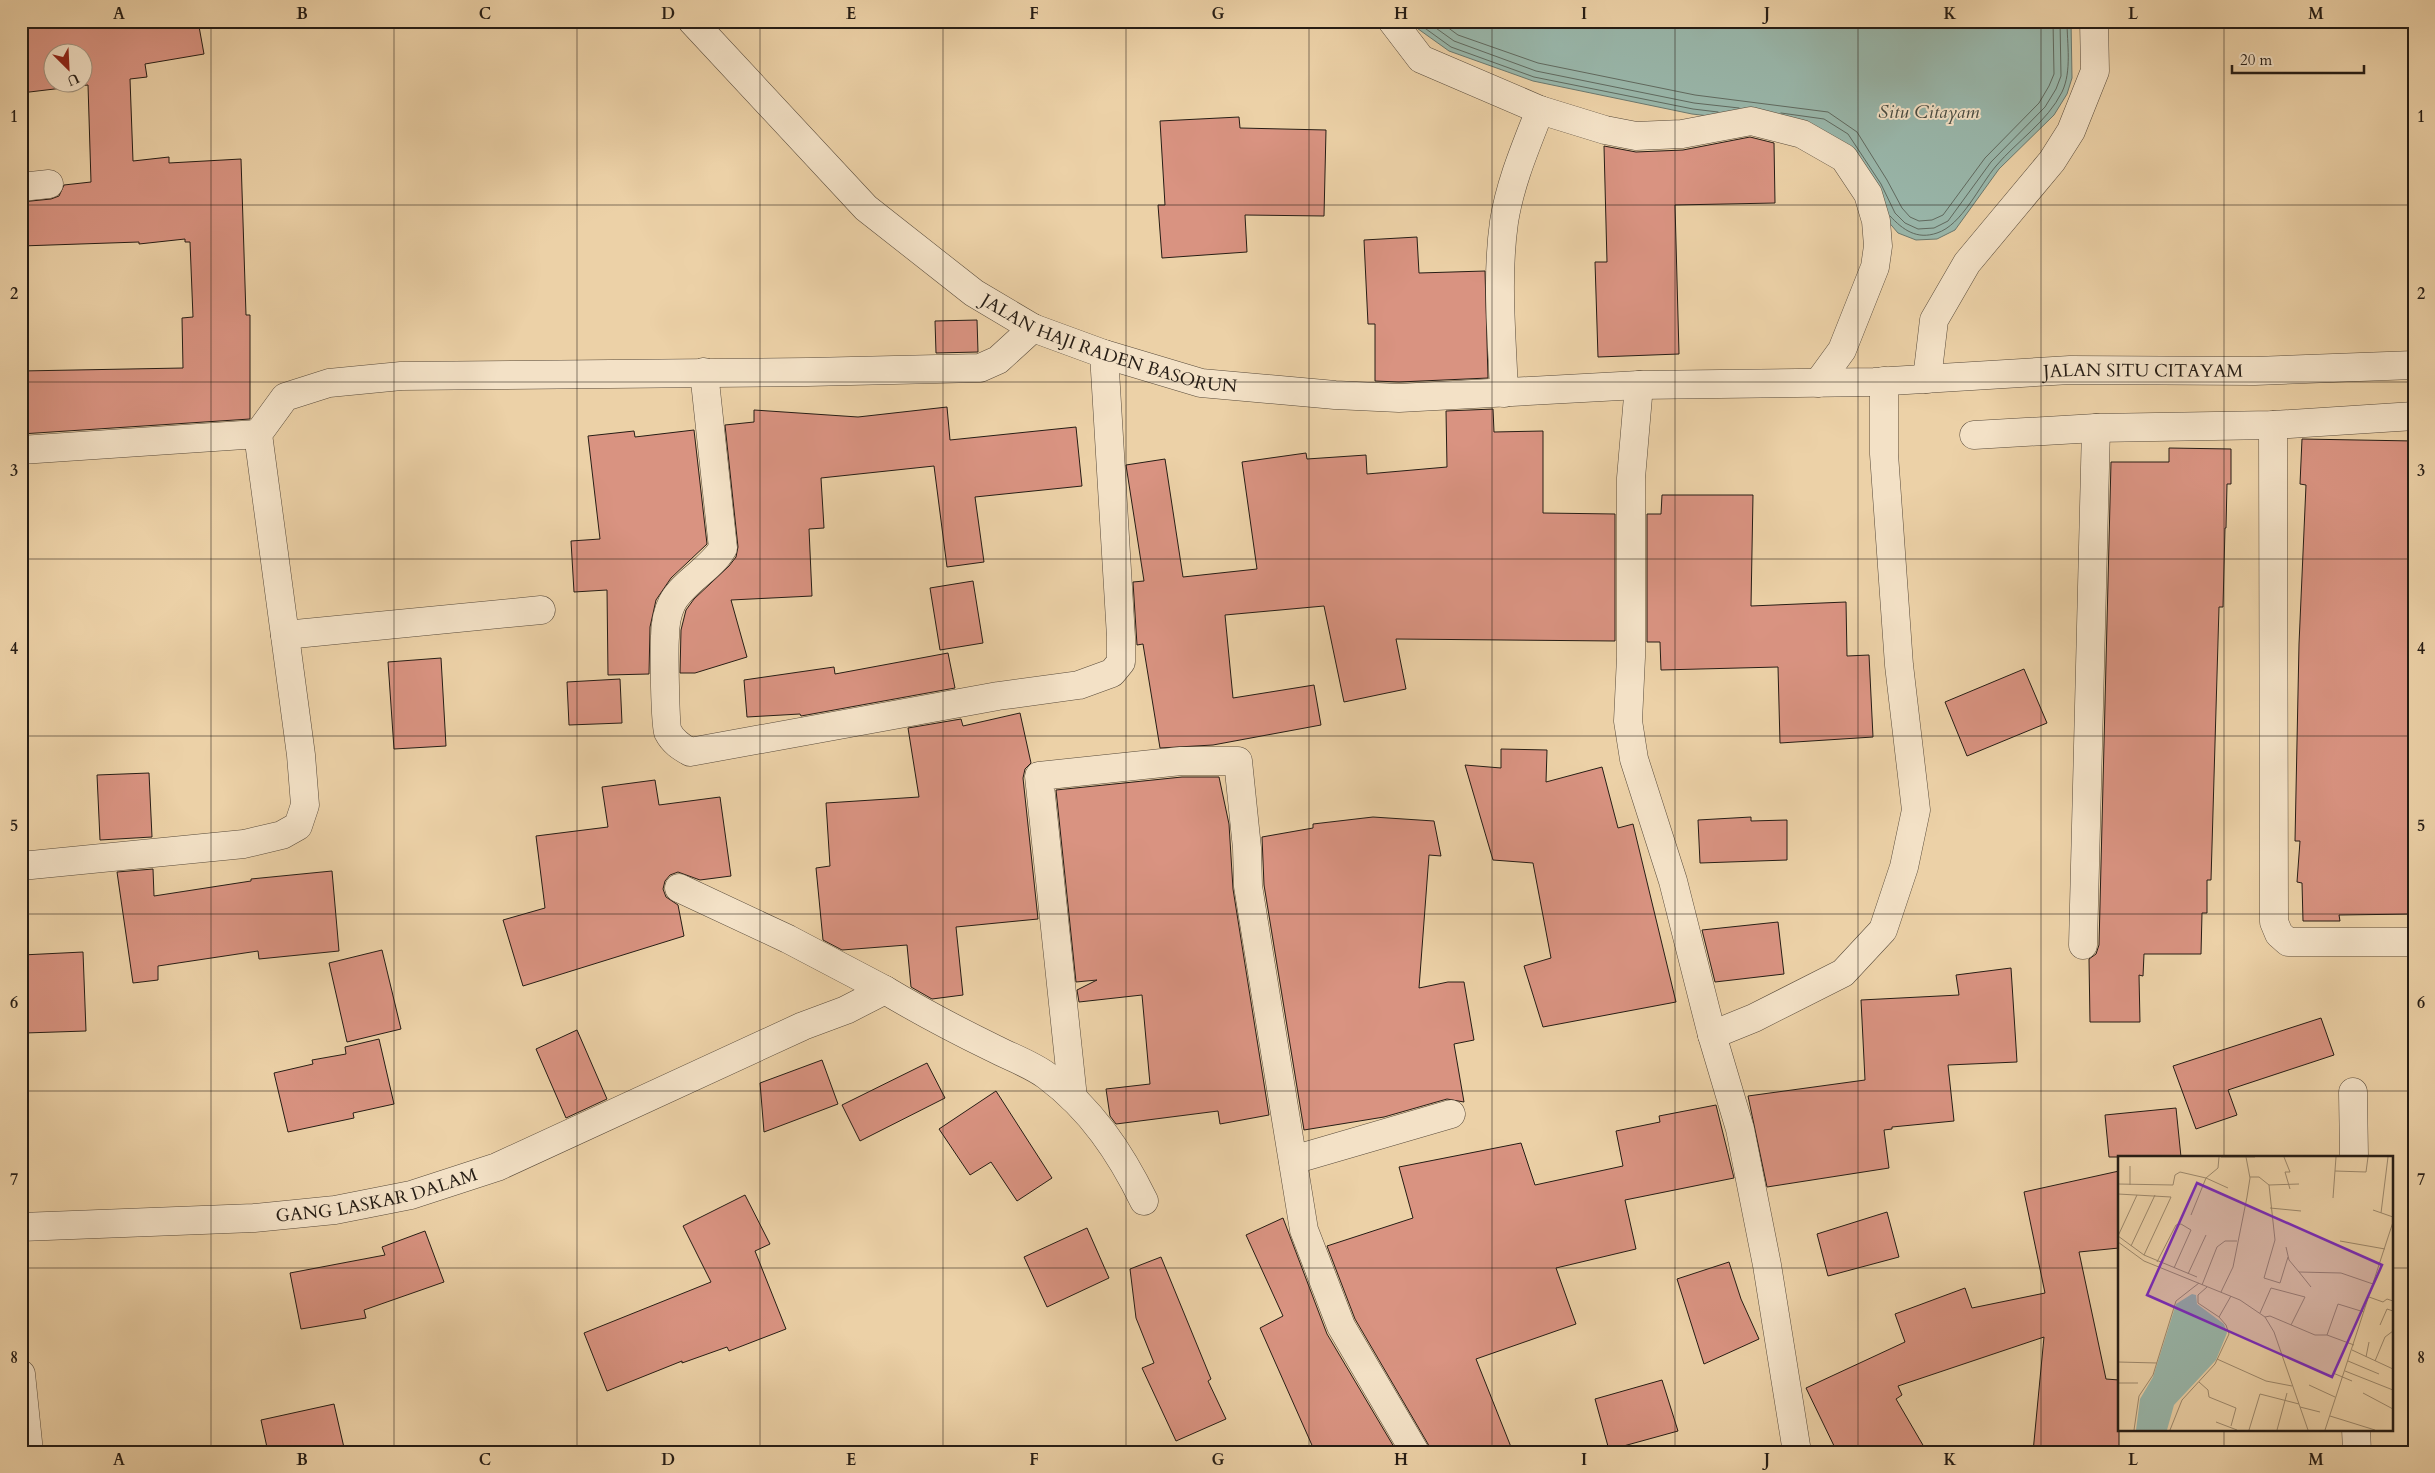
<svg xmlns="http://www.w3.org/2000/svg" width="2435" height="1473" viewBox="0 0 2435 1473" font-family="Cardo,serif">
<rect width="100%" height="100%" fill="#ecd1a7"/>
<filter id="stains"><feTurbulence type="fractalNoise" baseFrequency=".004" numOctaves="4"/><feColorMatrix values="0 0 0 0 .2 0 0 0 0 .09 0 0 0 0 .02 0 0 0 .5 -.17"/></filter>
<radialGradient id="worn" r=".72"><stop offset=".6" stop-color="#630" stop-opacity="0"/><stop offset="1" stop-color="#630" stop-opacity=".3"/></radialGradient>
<path fill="#99b7ab" stroke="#6b796f" d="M1407 21H2071L2072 78 2067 94 2054 115 1999 169 1955 230 1937 239 1916 240 1898 233 1886 219 1821 129 1692 114 1533 81 1449 51Z"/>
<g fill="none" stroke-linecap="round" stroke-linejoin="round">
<g stroke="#606a60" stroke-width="1">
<path d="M1415 21 1451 47 1534 77 1693 109 1718 112"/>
<path d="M1426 21 1454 41 1536 71 1694 103 1739 108"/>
<path d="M1439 21 1458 35 1538 63 1695 95 1828 112 1857 132 1887 180 1902 208 1910 217 1919 221 1932 220 1943 215 1985 158 2039 103 2049 86 2054 74 2053 21"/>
<path d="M1781 113 1824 119 1848 134 1881 184 1895 213 1905 223 1918 229 1934 228 1948 221 1991 162 2045 107 2056 89 2061 76 2060 21"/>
<path d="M1890 216C1903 230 1917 240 1937 233 1962 225 1979 186 1996 166 2017 141 2047 122 2062 92 2072 71 2067 44 2067 21"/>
</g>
</g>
<g fill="#d99381" stroke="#261d15" fill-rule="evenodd">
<path d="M21 21H198L204 54 145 64 147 77 130 79 133 161 169 157V163L241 159 246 315H250V419L21 434V371L183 368 182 318 193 317 190 242H185V239L139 244V242L21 246V202L51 199 59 196 64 185 91 182 88 85 21 93ZM52 52H82V82H52Z"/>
<path d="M1239 117 1240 128 1326 130 1324 216 1245 215 1247 252 1162 258 1158 205H1165L1160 121Z"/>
<path d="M1750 137 1774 143 1775 203 1675 205 1679 354 1598 357 1595 262H1607L1604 146 1636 152 1683 150Z"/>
<path d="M1417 237 1419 273 1485 271 1488 378 1399 382 1375 381V324H1368L1364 240Z"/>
<path d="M977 320 978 352 936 353 935 321Z"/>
<path d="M947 407 950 440 1076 427 1082 486 975 497 984 562 947 567 934 466 821 478 824 528 809 529 812 596 731 600 747 657 695 673H680L681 630 686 610 694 599 729 566 736 557 738 547 725 425 754 422V410L858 417Z"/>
<path d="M1493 409 1494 432 1543 431V513L1615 514V641L1396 639 1406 689 1344 702 1324 606 1225 615 1233 698 1314 685 1321 725 1213 745 1160 748 1143 644 1137 645 1133 582 1144 581 1126 465 1165 459 1183 577 1257 569 1242 462 1306 453 1307 459 1366 455 1367 474 1447 467 1446 411Z"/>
<path d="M694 430 707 544 671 578 656 600 650 627 649 674 608 675 607 590 574 592 571 541 600 539 588 436 634 431 635 437Z"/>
<path d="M2302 439 2414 441V914L2339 915 2340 921H2303L2302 883 2297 882 2300 841H2295L2299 644 2306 485 2300 484Z"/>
<path d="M2169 448 2231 449V484H2227L2226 528H2225L2223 607H2219L2211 880H2207V913H2202L2201 954H2144L2143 976 2139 975 2140 1022H2090L2089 959 2096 954 2099 945 2111 462H2169Z"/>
<path d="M1662 495H1753L1751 606 1846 602 1847 656 1869 655 1873 737 1780 743 1778 667 1661 670 1660 642H1647V514H1661Z"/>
<path d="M973 581 983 643 940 650 930 588Z"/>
<path d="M948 653 955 688 801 716 800 714 747 717 744 680 834 667 835 674Z"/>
<path d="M441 658 446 746 394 749 388 662Z"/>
<path d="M2024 669 2047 723 1967 756 1945 702Z"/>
<path d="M620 679 622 723 569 725 567 682Z"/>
<path d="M1020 713 1031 763 1025 769 1023 778 1038 919 956 927 963 995 932 999 911 987 907 945 842 950 823 940 816 868 830 866 826 803 919 797 908 728 961 719 963 726Z"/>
<path d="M1501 749 1547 750 1546 782 1602 767 1618 828 1633 824 1676 1002 1543 1027 1524 966 1551 958 1533 863 1493 860 1465 765 1501 768Z"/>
<path d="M149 773 152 837 100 840 97 775Z"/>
<path d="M1182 777H1219L1229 824 1233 889 1269 1115 1220 1124 1218 1111 1116 1124 1110 1116 1106 1089 1150 1084 1142 995 1079 1002 1077 990 1097 980 1076 982 1056 790Z"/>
<path d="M655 780 659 805 720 797 731 876 700 880 678 872 670 875 665 881 663 889 666 897 678 905 684 936 523 986 503 920 545 908 536 836 608 827 602 787Z"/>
<path d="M1373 817 1434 821 1441 856 1429 855 1419 988 1448 982H1464L1474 1040 1454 1044 1464 1102 1447 1099 1384 1117 1304 1130 1264 885 1262 837 1313 828V824Z"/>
<path d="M1751 817V821L1787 820V860L1700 863 1698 820Z"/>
<path d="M153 869 154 896 251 881V879L332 871 339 951 259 959 258 951 158 966V980L133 983 117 872Z"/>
<path d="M1778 922 1784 974 1715 982 1702 930Z"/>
<path d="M382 950 401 1029 347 1042 329 963Z"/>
<path d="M83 952 86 1031 25 1033 22 955Z"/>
<path d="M2011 968 2017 1062 1948 1065 1954 1121 1892 1127V1129L1884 1130 1889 1168 1767 1187 1748 1096 1865 1080 1861 1000 1959 995 1956 975Z"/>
<path d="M2321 1018 2334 1055 2228 1090 2237 1115 2196 1129 2173 1066Z"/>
<path d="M577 1030 607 1099 566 1118 536 1049Z"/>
<path d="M379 1039 394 1104 353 1113 354 1118 288 1132 274 1073 313 1064 312 1060 346 1054 345 1047Z"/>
<path d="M822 1060 838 1104 764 1132 760 1083Z"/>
<path d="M927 1063 945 1098 860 1141 842 1105Z"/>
<path d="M996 1091 1052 1178 1017 1201 991 1162 970 1175 939 1129Z"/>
<path d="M1716 1105 1734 1178 1625 1200 1636 1249 1556 1268 1576 1324 1476 1359 1513 1452H1431L1428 1444 1355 1319 1327 1246 1413 1218 1399 1167 1521 1143 1535 1185 1623 1166 1616 1131 1660 1122 1659 1116Z"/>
<path d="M2176 1108 2181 1157H2109L2105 1115Z"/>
<path d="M2119 1171V1248L2079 1252 2106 1379 2119 1380V1452H2033L2044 1337 1898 1386 1902 1395 1896 1399 1927 1452H1837L1806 1388 1905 1342 1895 1314 1965 1288 1972 1308 2045 1293 2024 1192Z"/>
<path d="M745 1195 770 1244 755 1251 786 1329 729 1351 727 1347 682 1363V1361L607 1391 584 1333 711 1282 683 1226Z"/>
<path d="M1887 1212 1899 1257 1828 1276 1817 1234Z"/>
<path d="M1283 1218 1327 1334 1397 1452H1315L1260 1328 1283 1316 1246 1235Z"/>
<path d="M1087 1228 1109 1278 1047 1307 1024 1257Z"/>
<path d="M425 1231 444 1282 364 1310 366 1318 301 1329 290 1273 385 1255 382 1247Z"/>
<path d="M1161 1257 1211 1379 1208 1381 1226 1419 1176 1441 1142 1368 1154 1363 1136 1318 1130 1269Z"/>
<path d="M1729 1262 1741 1299 1759 1339 1704 1364 1677 1279Z"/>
<path d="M1662 1380 1678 1431 1609 1450 1595 1399Z"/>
<path d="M334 1404 345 1452H268L261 1420Z"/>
</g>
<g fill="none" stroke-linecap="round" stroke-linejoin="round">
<g stroke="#584a3a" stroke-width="29">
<g id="minor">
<path id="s1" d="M692 21 866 208 974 293 1033 328 1104 354 1201 383 1335 395 1399 398 1639 385 1874 382 2070 370 2255 371 2414 365"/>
<path d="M1392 21 1421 59 1540 110 1605 130 1636 136 1682 134 1751 121 1802 134 1844 158 1868 194 1876 221 1878 246 1875 267 1842 350 1818 383"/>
<path d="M21 187 49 184"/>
<path d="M704 372 723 548C711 569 683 582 672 603 667 613 665 626 665 637 664 649 665 725 668 732 673 742 681 747 690 752L998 696 1079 685 1112 673 1121 662V637L1104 354"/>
<path d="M1927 379 1934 320 1967 263 2052 161 2071 131 2095 71 2094 21"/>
<path d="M1639 385 1631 478V657L1628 721 1634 759 1673 881 1712 1035 1740 1129 1767 1265 1797 1452"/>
<path d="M1504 393C1502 336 1496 279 1504 222 1510 183 1526 146 1540 110"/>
<path d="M2273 425 2274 922 2279 934 2288 942H2414"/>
<path d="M1974 435 2096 428 2273 425 2414 416"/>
<path d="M21 450 258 434"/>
<path d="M285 635 541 610"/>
<path d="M21 866 244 844 282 835 298 826 305 805 301 755 258 434 285 397 329 383 401 376 808 372 980 368 998 360 1033 328"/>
<path d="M679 888 788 939 885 990"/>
<path d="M2083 945 2096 428"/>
<path d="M1712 1035 1754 1018 1843 973 1883 930 1904 867 1916 810 1899 665 1884 454V381"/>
<path d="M2353 1092 2354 1157"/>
<path d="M1073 1098 1039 776 1181 761H1238L1247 848 1248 886 1304 1230 1341 1326 1415 1452"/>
<path d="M1293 1160 1451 1114"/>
<path id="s2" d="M21 1227 254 1218 335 1210 411 1195 497 1167 803 1026 846 1010 885 990C920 1011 956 1030 993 1048 1010 1057 1031 1064 1047 1076 1091 1109 1120 1152 1144 1201"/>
<path d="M21 1374 29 1452"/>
<path d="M2356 1429 2357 1452"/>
</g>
</g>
<use href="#minor" stroke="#f3e1c6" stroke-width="28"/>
</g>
<path fill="none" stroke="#261d15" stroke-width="1" stroke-opacity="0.55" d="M211 21V1452M394 21V1452M577 21V1452M760 21V1452M943 21V1452M1126 21V1452M1309 21V1452M1492 21V1452M1675 21V1452M1858 21V1452M2041 21V1452M2224 21V1157M21 205H2414M21 382H2414M21 559H2414M21 736H2414M21 914H2414M21 1091H2414M21 1268H2119M2391 1268H2414M2224 1429V1452"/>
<g text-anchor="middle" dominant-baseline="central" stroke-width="4" stroke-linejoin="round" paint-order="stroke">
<g font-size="18" fill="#261d15" stroke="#f3e1c6">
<text stroke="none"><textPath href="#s1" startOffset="539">JALAN HAJI RADEN BASORUN</textPath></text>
<text stroke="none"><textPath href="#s1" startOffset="1582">JALAN SITU CITAYAM</textPath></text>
<text stroke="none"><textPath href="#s2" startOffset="358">GANG LASKAR DALAM</textPath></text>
</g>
<g font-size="19" font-style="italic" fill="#484b42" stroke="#f3e1c6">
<text x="1929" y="112">Situ Citayam</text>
</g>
</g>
<g transform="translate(2118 1156)">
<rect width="275" height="275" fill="#ecd1a7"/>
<path d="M74 138 78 139 79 148 106 168 109 177 98 204 56 249 49 274H18L22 243 35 221 58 148Z" fill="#99b7ab"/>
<path fill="none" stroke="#9d896d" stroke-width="1" d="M103 1H137M166 1 172 16H167L172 33M12 10V29M217 15 248 16 250 1M132 21H141L151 29 157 84 146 122 162 127 170 101M0 28 55 29 57 19 62 16 88 22 100 12 101 1M151 29 181 28M0 38 53 41 26 99M215 42 218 1M152 52 183 55M255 54 275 61M263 57 270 1M73 59 88 22 110 32M0 80 26 99 79 121M0 80 19 39M222 85 267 93M0 86 26 105 122 144 147 161 156 176 190 274M13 90 37 39M168 91 171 104 181 116 223 117 255 128M39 106 58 69 63 68 73 74 56 112M181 116 193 131M70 118 88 79M84 129 99 91 107 85H119M103 136 115 111 129 41 132 22 128 1M251 141 265 146 269 143 275 145M142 157 153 132 187 141 173 169M101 161 113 140M147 161 152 160 197 179H209L236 189M262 169 269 153 275 155M209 179 220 148 246 156M234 194 275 213M248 201 251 186M99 203 148 225 174 230M230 205 261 218M257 205 267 181 275 175M0 206 39 207M227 215 275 234M215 217 234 225M81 226 90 234 91 241 118 252 113 270M0 227H20M191 229 217 241M245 237 275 253M182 251 202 256M212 260 257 274M98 266 119 274M16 274 21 240 35 219 58 145 81 127M52 274 64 244 97 208 111 178 108 169 101 161 80 147V139L89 131M131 274 142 238 181 248M159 274 169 237M207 274 275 66"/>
<path fill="#7b2cbf" fill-opacity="0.15" stroke="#7b2cbf" stroke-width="2.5" d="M79 27 264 109 214 221 29 139Z"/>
<rect width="275" height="275" fill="none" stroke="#261d15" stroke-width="2.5"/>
</g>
<rect width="2435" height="1473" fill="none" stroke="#ecd1a7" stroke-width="55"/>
<g transform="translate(68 68) rotate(156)"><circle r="24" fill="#f3e1c6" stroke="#a1937f"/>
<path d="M0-4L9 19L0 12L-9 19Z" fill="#8f2418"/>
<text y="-8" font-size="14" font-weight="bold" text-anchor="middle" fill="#261d15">U</text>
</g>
<path d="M2232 65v8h132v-8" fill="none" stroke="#261d15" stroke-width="2.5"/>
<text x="2240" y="65" font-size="15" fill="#261d15" stroke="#f3e1c6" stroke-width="4" paint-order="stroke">20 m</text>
<rect x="28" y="28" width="2380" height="1418" fill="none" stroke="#261d15" stroke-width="2"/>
<g font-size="16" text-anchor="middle" font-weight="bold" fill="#261d15">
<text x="119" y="19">A</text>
<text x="302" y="19">B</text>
<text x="485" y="19">C</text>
<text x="668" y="19">D</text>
<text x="851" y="19">E</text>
<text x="1034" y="19">F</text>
<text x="1218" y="19">G</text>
<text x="1401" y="19">H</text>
<text x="1584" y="19">I</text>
<text x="1767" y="19">J</text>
<text x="1950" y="19">K</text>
<text x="2133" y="19">L</text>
<text x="2316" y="19">M</text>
<text x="14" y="122">1</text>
<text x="2421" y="122">1</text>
<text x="14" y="299">2</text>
<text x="2421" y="299">2</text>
<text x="14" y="476">3</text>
<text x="2421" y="476">3</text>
<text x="14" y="654">4</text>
<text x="2421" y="654">4</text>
<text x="14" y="831">5</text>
<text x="2421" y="831">5</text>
<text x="14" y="1008">6</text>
<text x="2421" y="1008">6</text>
<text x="14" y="1185">7</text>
<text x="2421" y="1185">7</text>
<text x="14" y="1363">8</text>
<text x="2421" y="1363">8</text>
<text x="119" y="1465">A</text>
<text x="302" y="1465">B</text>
<text x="485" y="1465">C</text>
<text x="668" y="1465">D</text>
<text x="851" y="1465">E</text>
<text x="1034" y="1465">F</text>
<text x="1218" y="1465">G</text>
<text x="1401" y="1465">H</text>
<text x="1584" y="1465">I</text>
<text x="1767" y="1465">J</text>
<text x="1950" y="1465">K</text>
<text x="2133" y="1465">L</text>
<text x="2316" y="1465">M</text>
</g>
<rect width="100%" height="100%" filter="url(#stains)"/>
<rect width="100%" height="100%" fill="url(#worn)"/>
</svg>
